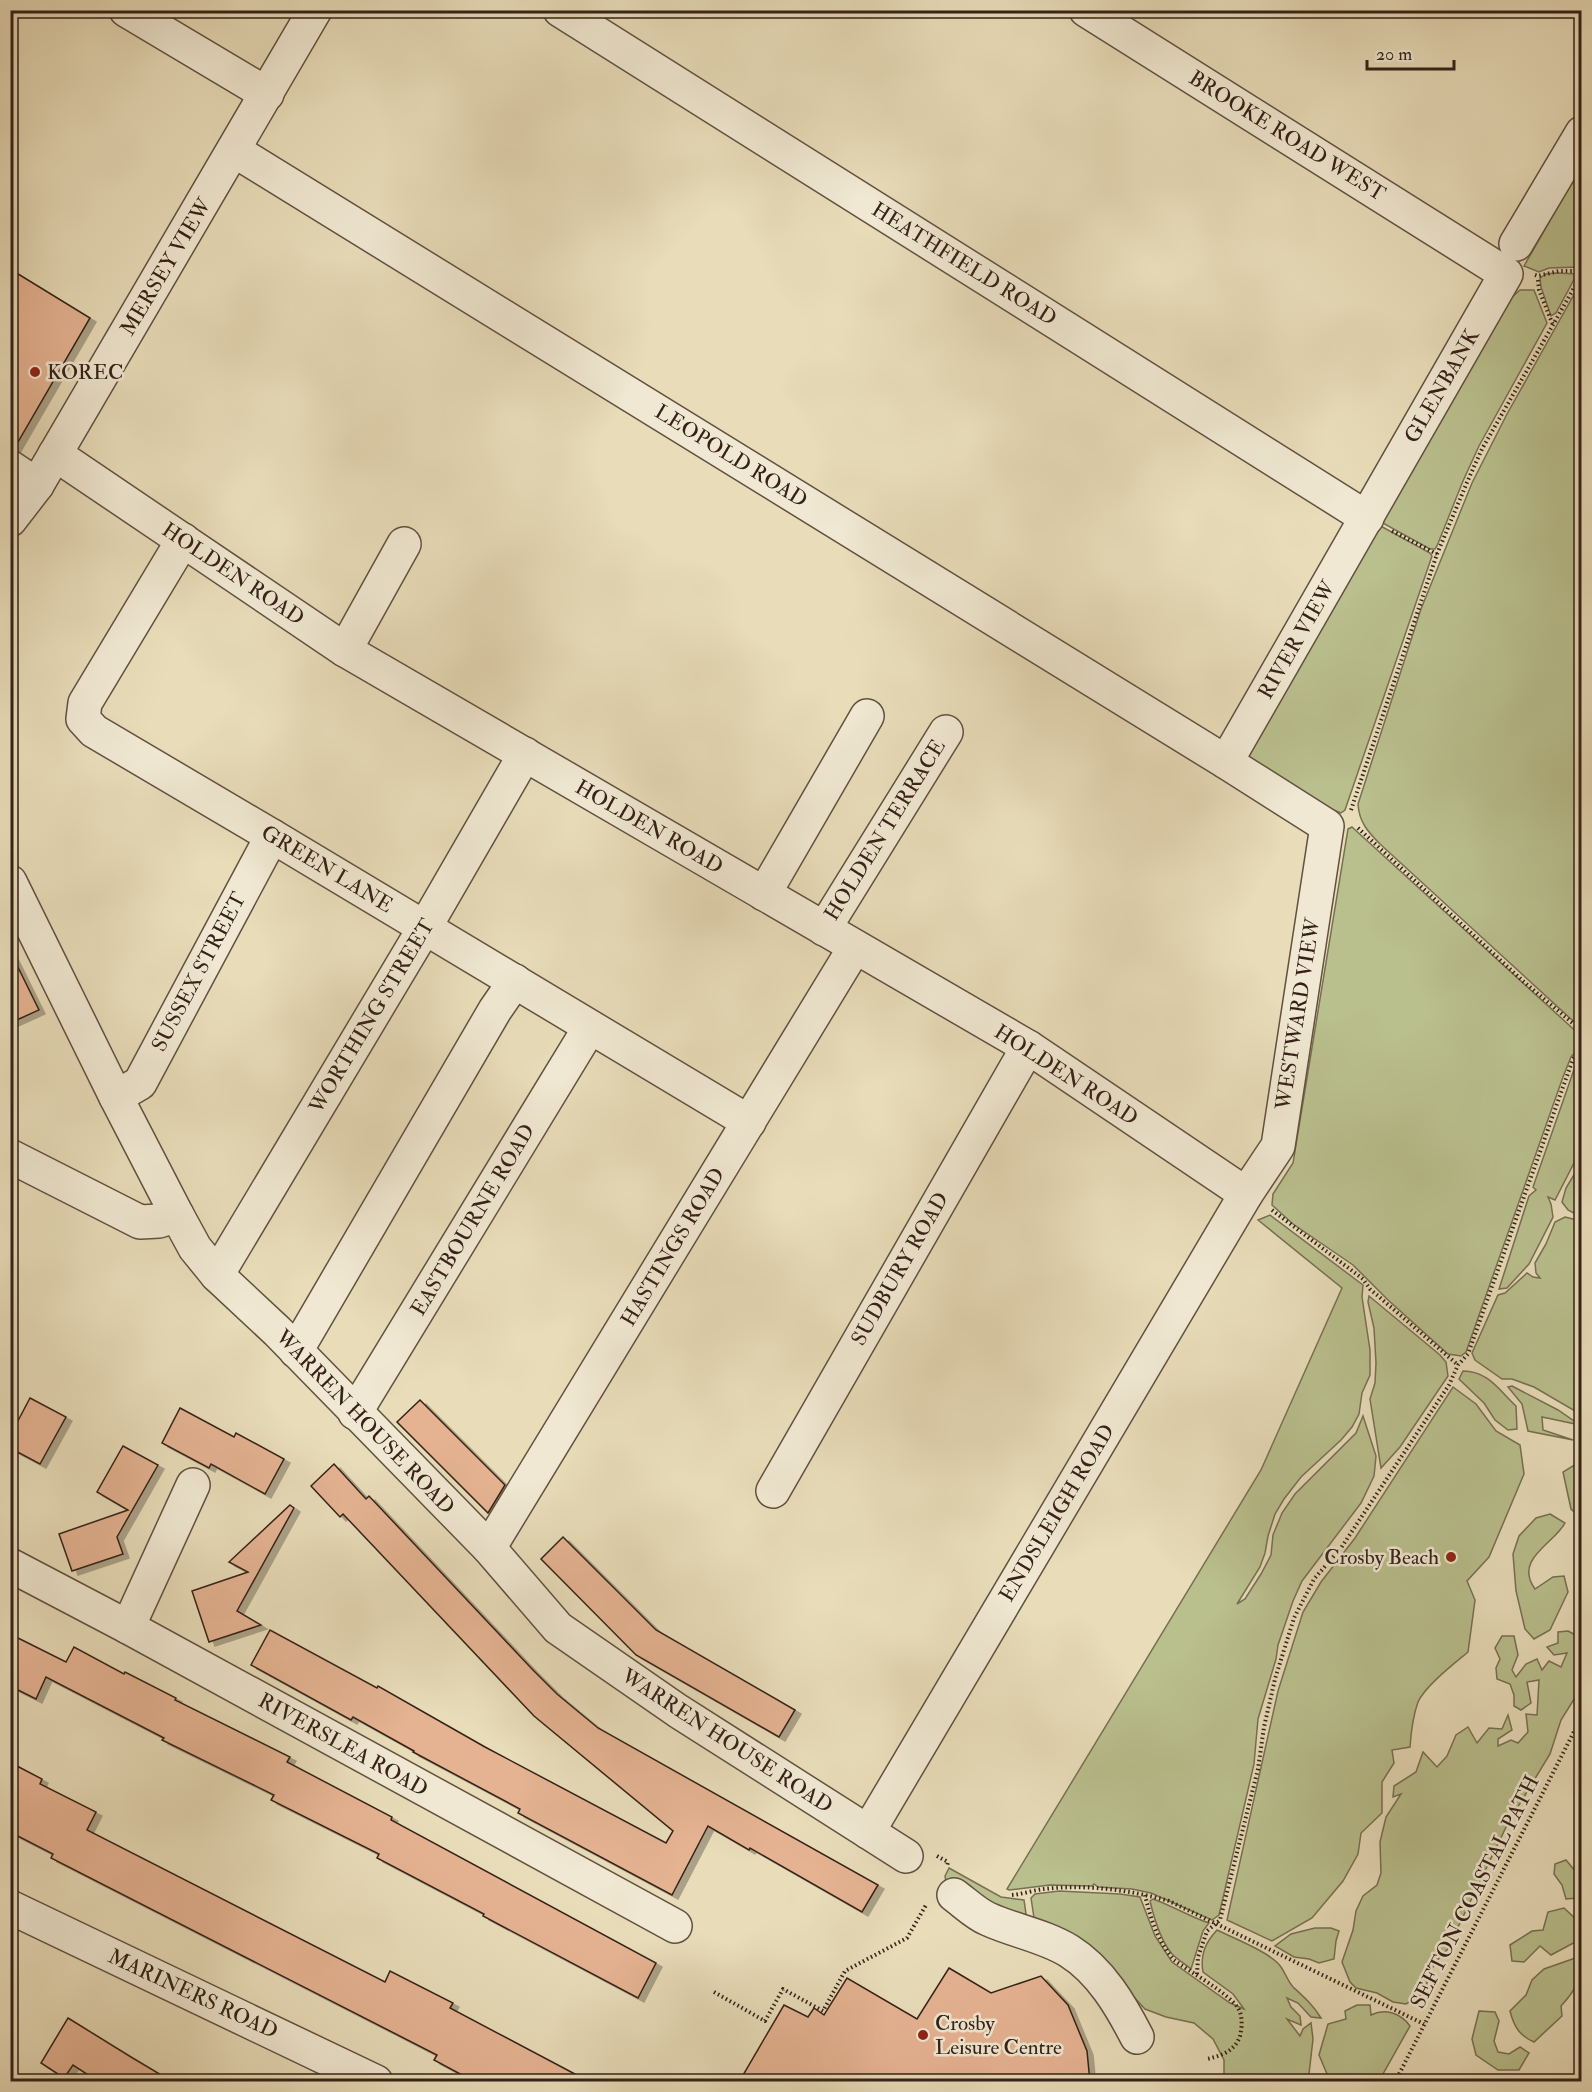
<svg xmlns="http://www.w3.org/2000/svg" width="1592" height="2092" viewBox="0 0 1592 2092" font-family="'IM FELL Double Pica',serif">
<defs>
<filter id="shadow"><feDropShadow dx="6" dy="4" stdDeviation="0" flood-color="#0004"/></filter>
</defs>
<rect width="100%" height="100%" fill="#e8dcb9"/>
<filter id="stains"><feTurbulence type="fractalNoise" baseFrequency=".00333" numOctaves="4"/><feColorMatrix values="0 0 0 0 .2 0 0 0 0 .09 0 0 0 0 .02 0 0 0 .5 -.17"/></filter>
<radialGradient id="worn" r=".72"><stop offset=".6" stop-color="#630" stop-opacity="0"/><stop offset="1" stop-color="#630" stop-opacity=".3"/></radialGradient>
<g fill="#b9bf8d" stroke="#777052" stroke-width="1.5">
<path d="M1581 166V264L1578 267 1549 268 1539 272 1524 266Z"/>
<path d="M1556 273 1577 274 1556 313 1551 316 1541 287 1540 278 1546 274Z"/>
<path d="M1581 282 1582 1025H1581L1572 1020 1380 844C1368 832 1359 822 1358 804L1421 609 1472 483 1507 414Z"/>
<path d="M1520 290H1534L1547 323 1479 446 1463 481 1437 546 1435 549H1430L1379 521 1512 297Z"/>
<path d="M1377 524 1430 553 1432 556 1345 810 1341 813 1331 809 1242 754Z"/>
<path d="M1352 827 1581 1036V1046L1571 1057 1563 1077 1466 1352 1461 1356 1448 1354 1388 1300 1353 1265 1293 1224 1272 1205 1273 1194 1293 1163 1348 829Z"/>
<path d="M1580 1059 1581 1152 1575 1156 1574 1163 1555 1200 1548 1197 1551 1204 1553 1217 1529 1264 1507 1288 1499 1289 1529 1196 1536 1190 1533 1187 1577 1061Z"/>
<path d="M1581 1163V1217L1568 1210 1562 1202 1566 1188Z"/>
<path d="M1270 1215 1363 1285 1362 1297 1370 1350V1375L1362 1393 1359 1414 1352 1427 1341 1440 1301 1477 1284 1499 1275 1514 1268 1536 1265 1553 1260 1567 1237 1604 1245 1599 1261 1574 1271 1555 1273 1535 1282 1513 1295 1494 1356 1433 1363 1416 1376 1456 1374 1476 1361 1503 1302 1581 1293 1601 1278 1645 1276 1659 1258 1719 1254 1764 1219 1915 1212 1920 1151 1893 1132 1889 1098 1887 1094 1884 1092 1886 1050 1885 1009 1890 1007 1889 1261 1470 1342 1288 1258 1220Z"/>
<path d="M1565 1217 1581 1221 1582 1413 1580 1414 1534 1387 1512 1379H1502L1475 1360 1472 1353 1498 1295 1505 1293 1527 1273 1533 1277 1540 1278 1536 1273 1535 1263 1546 1244 1555 1222Z"/>
<path d="M1369 1296 1440 1355 1446 1362 1448 1376 1400 1447 1381 1468 1370 1399 1375 1383 1376 1363 1374 1328 1368 1302Z"/>
<path d="M1463 1371C1488 1371 1499 1390 1516 1406L1517 1429 1508 1430 1495 1420 1484 1403 1459 1379Z"/>
<path d="M1512 1386 1558 1410 1580 1425 1542 1417 1543 1430 1573 1440 1528 1431 1522 1404 1508 1387Z"/>
<path d="M1453 1387 1476 1404 1496 1431 1520 1445 1524 1474 1489 1557 1467 1581 1475 1600 1468 1652C1455 1663 1425 1686 1418 1702 1413 1716 1411 1732 1410 1747L1392 1750 1394 1763 1382 1782V1813L1361 1833 1358 1854 1343 1881 1312 1918 1272 1941 1227 1920 1278 1691 1303 1612 1321 1582 1355 1538Z"/>
<path d="M1576 1464 1581 1465V1518L1571 1509 1563 1472Z"/>
<path d="M1550 1514 1565 1523C1555 1543 1513 1559 1535 1589L1553 1577 1564 1576 1568 1592 1550 1630 1534 1639 1525 1629 1516 1591 1513 1554 1519 1536 1536 1518Z"/>
<path d="M1568 1631 1581 1638V1688L1561 1720 1550 1754 1508 1823 1447 1950C1433 1963 1428 1973 1425 1993L1406 2004 1393 2002 1377 1993 1356 1988 1350 1982 1342 1962 1353 1930 1356 1911 1363 1896 1377 1885 1381 1873 1380 1842 1386 1817 1401 1794 1393 1797 1394 1786 1416 1772 1423 1752 1437 1767 1447 1756 1456 1735 1468 1727 1477 1743 1489 1728 1502 1729 1508 1715 1512 1730 1498 1739V1746L1511 1740 1518 1743 1528 1732 1526 1714 1537 1715 1539 1680 1527 1682 1531 1703 1521 1710 1514 1706V1695L1510 1684 1497 1679 1496 1668 1500 1659 1495 1648 1502 1636H1514L1518 1655 1512 1670 1516 1677 1526 1664 1537 1659 1542 1670 1549 1661 1561 1667 1567 1653 1554 1655 1547 1647 1558 1643V1632Z"/>
<path d="M1566 1860 1581 1878V1888L1577 1898 1566 1899 1562 1885 1554 1874 1555 1864Z"/>
<path d="M949 1868 1001 1897 1024 1900 1027 1921 947 1887 945 1876Z"/>
<path d="M1059 1891 1120 1894 1140 1897 1155 1936 1172 1962 1230 2003 1244 2009 1233 1994 1203 1972C1200 1955 1205 1943 1217 1930 1233 1938 1272 1953 1281 1967 1286 1974 1287 1980 1293 1987 1304 1997 1313 2005 1321 2018L1311 2017 1298 2003 1287 1998 1291 2007 1300 2016 1301 2025 1287 2019 1300 2036 1303 2029 1311 2023 1313 2039 1309 2074 1317 2081H1224V2060L1213 2039 1194 2023 1166 2017 1145 2009 1116 1978 1035 1924 1031 1898 1035 1894Z"/>
<path d="M1153 1899C1173 1906 1190 1917 1209 1923L1203 1931 1191 1969C1185 1964 1178 1960 1172 1954 1161 1941 1154 1918 1150 1901Z"/>
<path d="M1564 1908 1579 1922 1581 1919V1939L1551 1955 1540 1946 1524 1962 1512 1961 1510 1945 1532 1931 1543 1930 1548 1912Z"/>
<path d="M1315 1928H1331L1339 1931 1336 1941 1334 1959 1319 1963 1309 1959 1294 1957 1275 1946 1291 1934Z"/>
<path d="M1581 1956C1584 1976 1575 1991 1561 2006L1562 2016 1534 2042C1520 2036 1514 2027 1510 2011L1526 1995 1532 1980 1544 1969Z"/>
<path d="M1357 2005H1370L1371 2015C1385 2008 1401 2013 1410 2026L1379 2081H1330L1319 2055 1328 2024 1346 2019 1345 2011Z"/>
<path d="M1479 2011 1495 2012 1499 2021 1494 2041 1498 2052 1509 2054 1520 2047 1529 2053 1519 2070H1498L1476 2055 1472 2039Z"/>
</g>
<g fill="#e5b392" stroke="#352118" stroke-width="1.5" filter="url(#shadow)">
<path d="M10 269 90 318 14 449 10 448Z"/>
<path d="M10 951 39 1010 10 1023Z"/>
<path d="M30 1398 66 1417 40 1464 10 1448V1436Z"/>
<path d="M420 1400 505 1485 488 1513 397 1422Z"/>
<path d="M180 1408 234 1437 236 1433 284 1459 265 1494 211 1464 209 1468 162 1443Z"/>
<path d="M123 1446 158 1465 117 1537 123 1554 72 1571 59 1534 128 1510 97 1492Z"/>
<path d="M334 1464 366 1499 369 1496 532 1669 557 1694 598 1728 878 1885 862 1912 750 1848 749 1850 708 1826 672 1895 518 1813 520 1809 413 1752 414 1751 353 1717 351 1720 251 1665 270 1630 377 1688 378 1686 485 1747 666 1843 673 1831 534 1716 343 1514 340 1517 311 1486Z"/>
<path d="M290 1505 294 1508 237 1611 261 1625 209 1642 192 1591 248 1572 229 1562Z"/>
<path d="M563 1537 656 1630 795 1710 779 1737 636 1655 541 1559Z"/>
<path d="M10 1634 66 1662 74 1647 124 1674 125 1672 176 1698 175 1700 290 1757 287 1762 392 1817 391 1820 656 1963 638 1998 483 1916 484 1914 377 1858 379 1854 271 1800 274 1795 162 1740 164 1738 46 1677 36 1699 10 1686Z"/>
<path d="M17 1766 42 1779 40 1784 96 1812 87 1830 385 1982 390 1971 453 2003 450 2008 590 2082H475L434 2060 437 2055 51 1858 53 1854 10 1832V1780Z"/>
<path d="M949 1968 991 1993 1041 1976 1068 2005 1087 2051 1090 2082H739L784 2005 808 2017 814 2008 824 2015 847 1978 917 2019Z"/>
<path d="M68 2018 131 2057 173 2082H99L73 2065 64 2078 41 2063Z"/>
</g>
<g fill="none" stroke-linecap="round" stroke-linejoin="round">
<g stroke="#625040" stroke-width="36">
<g id="minor">
<path d="M126 10 267 94"/>
<path d="M560 10 1367 518"/>
<path d="M1086 10 1506 274 1226 762"/>
<path d="M235 151 1226 762 1327 826 1278 1146 1246 1194 868 1832"/>
<path d="M1516 244 1582 133"/>
<path d="M55 454 345 650 1028 1047 1246 1194"/>
<path d="M10 467 37 485"/>
<path d="M10 520 37 485 315 10"/>
<path d="M183 540 85 703 83 719 94 731 272 836 749 1122"/>
<path d="M345 650 404 544"/>
<path d="M10 882 116 1097 177 1215 195 1248 217 1275 277 1331 489 1548 558 1628 678 1711 906 1856"/>
<path d="M764 894 867 716"/>
<path d="M824 929 946 732"/>
<path d="M116 1097 140 1083 272 836"/>
<path d="M10 1156 140 1222 159 1221 177 1215"/>
<path d="M217 1275 425 927 525 754"/>
<path d="M296 1351 495 1010 515 981"/>
<path d="M355 1413 590 1027"/>
<path d="M773 1491 1028 1047"/>
<path d="M489 1548 855 947"/>
<path d="M10 1565 128 1627 675 1926"/>
<path d="M128 1627 193 1485"/>
<path d="M954 1895C965 1903 976 1914 988 1919 1014 1931 1045 1936 1069 1951 1101 1971 1121 2006 1137 2037"/>
<path d="M10 1907 376 2082"/>
</g>
</g>
<g stroke="#352118" stroke-width="4" stroke-dasharray="1.5 3" stroke-linecap="butt">
<path d="M1535 275 1538 276 1559 271H1582"/>
<path d="M1538 280 1539 290 1553 325"/>
<path d="M1392 531 1437 554"/>
<path d="M1351 810 1437 554 1468 480 1482 449 1582 274"/>
<path d="M1358 828 1524 982 1582 1031"/>
<path d="M1272 1210 1363 1279 1370 1289 1458 1365"/>
<path d="M937 1856 948 1862 947 1866"/>
<path d="M1012 1895C1023 1894 1034 1890 1044 1889 1086 1884 1130 1890 1169 1901L1424 2024"/>
<path d="M1145 1895C1150 1917 1158 1942 1174 1960 1190 1972 1227 1992 1238 2008 1243 2016 1242 2027 1240 2036 1235 2051 1221 2056 1207 2059"/>
<path d="M1197 1974 1198 1957 1207 1931 1220 1920 1258 1769 1264 1727 1275 1679 1294 1618 1314 1579 1341 1548 1449 1385 1458 1365 1468 1354 1573 1059 1582 1049"/>
<path d="M714 1992 765 2021 783 1989 823 2011 845 1971 907 1938 926 1905"/>
<path d="M1395 2082 1582 1716"/>
</g>
<use href="#minor" stroke="#f0e8d2" stroke-width="33"/>
</g>
<g fill="#8f2418" stroke="#f0e8d2" stroke-width="2">
<circle cx="35" cy="372" r="6"/>
<circle cx="1451" cy="1557" r="6"/>
<circle cx="923" cy="2035" r="6"/>
</g>
<g text-anchor="middle" dominant-baseline="central" stroke-width="5" stroke-linejoin="round" paint-order="stroke">
<g font-size="21" fill="#352118" stroke="#f0e8d2">
<text transform="translate(1287 136) rotate(32)">BROOKE ROAD WEST</text>
<text transform="translate(964 264) rotate(32)">HEATHFIELD ROAD</text>
<text transform="translate(166 267) rotate(-59)">MERSEY VIEW</text>
<text transform="translate(1442 386) rotate(-60)">GLENBANK</text>
<text transform="translate(731 456) rotate(32)">LEOPOLD ROAD</text>
<text transform="translate(233 574) rotate(34)">HOLDEN ROAD</text>
<text transform="translate(1297 640) rotate(-60)">RIVER VIEW</text>
<text transform="translate(649 827) rotate(30)">HOLDEN ROAD</text>
<text transform="translate(885 830) rotate(-58)">HOLDEN TERRACE</text>
<text transform="translate(327 869) rotate(31)">GREEN LANE</text>
<text transform="translate(199 972) rotate(-62)">SUSSEX STREET</text>
<text transform="translate(1298 1014) rotate(-81)">WESTWARD VIEW</text>
<text transform="translate(372 1016) rotate(-59)">WORTHING STREET</text>
<text transform="translate(1066 1075) rotate(33)">HOLDEN ROAD</text>
<text transform="translate(473 1220) rotate(-59)">EASTBOURNE ROAD</text>
<text transform="translate(673 1247) rotate(-59)">HASTINGS ROAD</text>
<text transform="translate(900 1269) rotate(-60)">SUDBURY ROAD</text>
<text transform="translate(365 1422) rotate(46)">WARREN HOUSE ROAD</text>
<text transform="translate(1057 1513) rotate(-59)">ENDSLEIGH ROAD</text>
<text transform="translate(727 1741) rotate(33)">WARREN HOUSE ROAD</text>
<text transform="translate(343 1745) rotate(29)">RIVERSLEA ROAD</text>
<text transform="translate(1475 1892) rotate(-63)">SEFTON COASTAL PATH</text>
<text transform="translate(193 1994) rotate(25)">MARINERS ROAD</text>
</g>
<g font-size="21" fill="#352118" stroke="#f0e8d2" text-anchor="start">
<text x="47" y="372">KOREC</text>
<text x="1439" y="1557" text-anchor="end">Crosby Beach</text>
<text x="935" y="2023">Crosby<tspan x="935" dy="24">Leisure Centre</tspan></text>
</g>
</g>
<rect width="1592" height="2092" fill="none" stroke="#e8dcb9" stroke-width="36"/>
<rect x="12" y="12" width="1568" height="2068" fill="none" stroke="#352118" stroke-width="3"/>
<rect x="18" y="18" width="1556" height="2056" fill="none" stroke="#352118" stroke-width="1.5"/>
<path d="M1367 60v9h87v-9" fill="none" stroke="#352118" stroke-width="3"/>
<text x="1376" y="60" font-size="18" fill="#352118" stroke="#f0e8d2" stroke-width="4.5" paint-order="stroke">20 m</text>
<rect width="100%" height="100%" filter="url(#stains)"/>
<rect width="100%" height="100%" fill="url(#worn)"/>
</svg>
